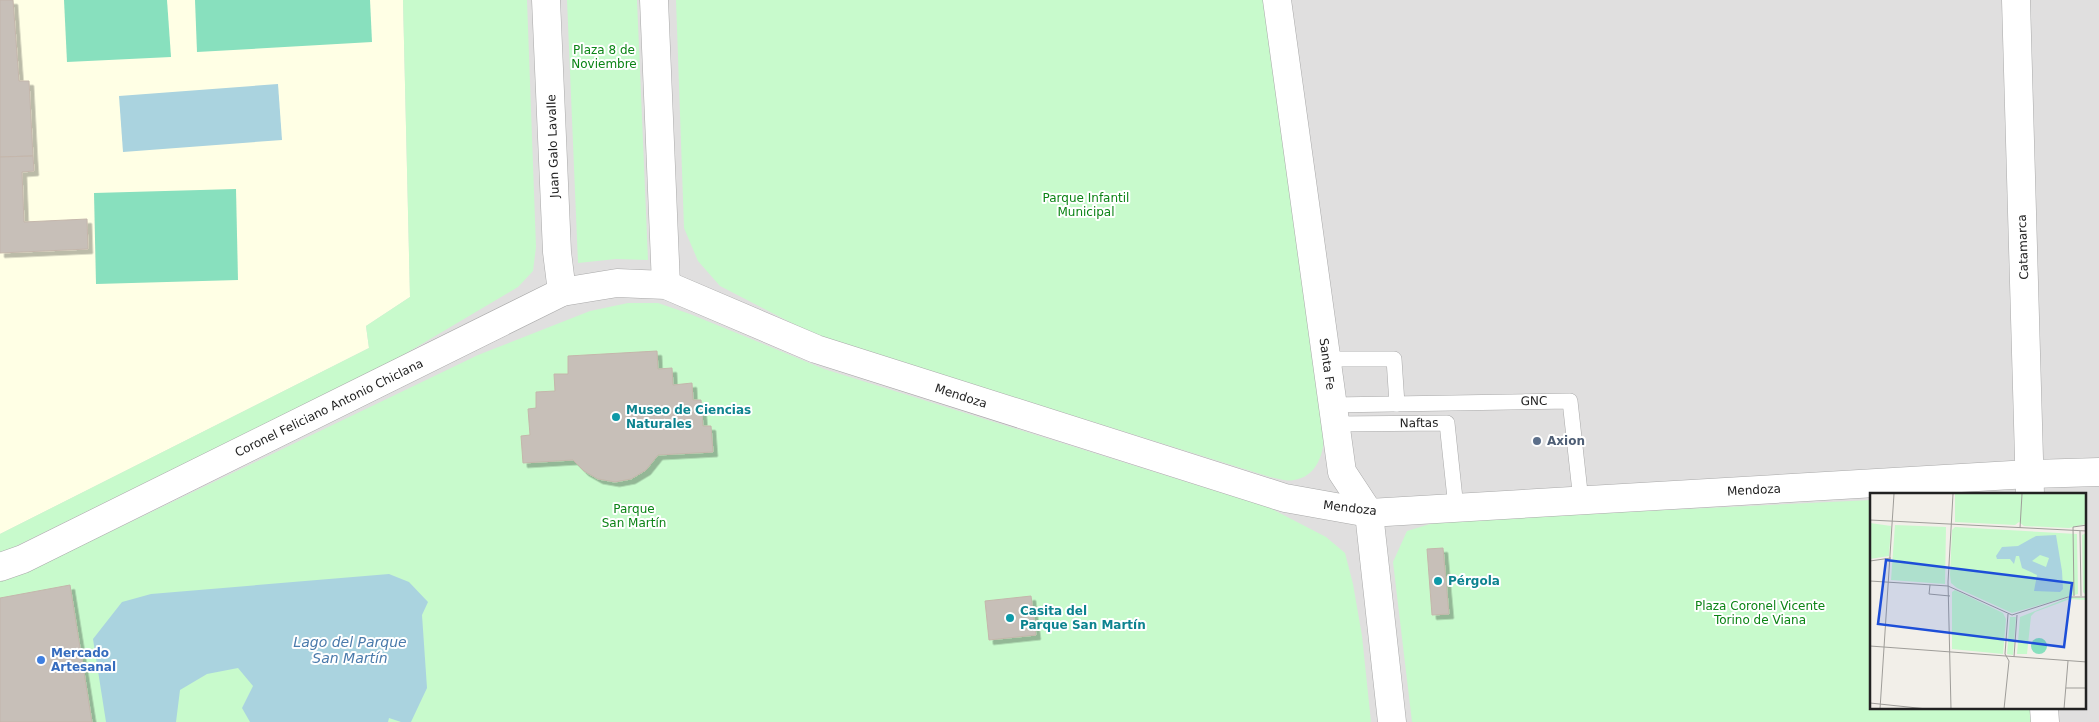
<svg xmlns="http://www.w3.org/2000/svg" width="2099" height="722" viewBox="0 0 2099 722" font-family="'DejaVu Sans',sans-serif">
<defs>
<filter id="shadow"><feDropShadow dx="4.5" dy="4.5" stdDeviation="0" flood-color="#0004"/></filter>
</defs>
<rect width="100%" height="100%" fill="#f2efe9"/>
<path fill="#e0dfdf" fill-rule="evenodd" d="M0 0H2099V722H0ZM1872 494H2085V708H1872Z"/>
<path fill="#ffffe5" d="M0 0H403L410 297 366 326 369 348 0 534Z"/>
<g fill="#c8facc">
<path d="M403 0H527L536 247 533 271 518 287 393 361 0 554V534L369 348 366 326 410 297Z"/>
<path d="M567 0H637L648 260 616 259 578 263Z"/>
<path d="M676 0H1264L1324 438C1323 457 1315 477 1294 480 1287 482 1277 478 1270 477L817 336 720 286 698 261 684 228Z"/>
<path d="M628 303H658L690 314 824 369 1270 508 1326 537 1345 553 1353 584 1362 636 1371 722H0V581L39 566 478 355 590 311Z"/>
<path d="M1871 500 1872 708H2032L2033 722H1412L1393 562 1407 531 1440 521Z"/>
</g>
<g fill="#88e0be">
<path d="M64 0H167L171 57 67 62Z"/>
<path d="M195 0H370L372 42 197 52Z"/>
<path d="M236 189 238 280 96 284 94 193Z"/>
</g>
<g fill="#aad3df">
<path d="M278 84 282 140 123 152 119 96Z"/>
<path d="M389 574 409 582 428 602 422 615 427 688 411 722H401L389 718 388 722H250L242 708 253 686 238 668 207 674 180 690 176 722H106L93 639 122 602 151 594Z"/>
</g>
<g fill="#c7bfb8" stroke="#c4b6ab" filter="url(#shadow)">
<path d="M0 0H13L19 81H29L33 156 0 157Z"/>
<path d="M33 156 34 171 22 172 24 222 87 219 88 249 0 253V157Z"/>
<path d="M657 351 658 369 672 368 673 385 692 383 693 400H701L703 426H711L713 452 658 455 646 470 631 479 615 482 598 479 584 471 573 460 523 463 521 436 530 435 528 409 536 408V392L555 391 554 374H568V356Z"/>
<path d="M1443 548 1449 614 1432 615 1427 549Z"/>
<path d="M70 585 92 722H0V598Z"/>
<path d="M1031 596 1036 635 989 640 985 601Z"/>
</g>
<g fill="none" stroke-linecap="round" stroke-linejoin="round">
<g stroke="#a9a9a9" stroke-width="16">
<g id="lane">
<path d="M1327 359H1394L1397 404"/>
<path d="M1333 405 1570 401 1581 501"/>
<path d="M1336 424 1447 423 1456 508"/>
</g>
</g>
<g stroke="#a9a9a9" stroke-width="29">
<g id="street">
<path d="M546 0 557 252 562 292"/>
<path d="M654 0 666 285"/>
<path d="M1277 0 1342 472 1369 513 1392 722"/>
<path d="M2016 0 2030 494"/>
<path d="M0 567 23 559 562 292 617 283 666 285 816 349 1285 498 1369 513 2029 474 2099 472"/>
<path d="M2044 708 2045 722"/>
</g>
</g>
<use href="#lane" stroke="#fff" stroke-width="15"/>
<use href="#street" stroke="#fff" stroke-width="28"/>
</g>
<g fill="#0f9aa8" stroke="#fff" stroke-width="2">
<circle cx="616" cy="417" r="5"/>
<circle cx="1438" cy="581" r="5"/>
<circle cx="1010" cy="618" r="5"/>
</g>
<circle fill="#5c6f8a" stroke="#fff" stroke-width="2" cx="1537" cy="441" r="5"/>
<circle fill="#3f7fe0" stroke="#fff" stroke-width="2" cx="41" cy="660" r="5"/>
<g text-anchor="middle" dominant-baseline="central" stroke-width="4" stroke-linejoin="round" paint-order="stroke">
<g font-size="12" fill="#0c8416" stroke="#fff">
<text x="604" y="50">Plaza 8 de<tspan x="604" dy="14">Noviembre</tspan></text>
<text x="1086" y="198">Parque Infantil<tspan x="1086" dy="14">Municipal</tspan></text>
<text x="634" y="509">Parque<tspan x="634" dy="14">San Martín</tspan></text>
<text x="1760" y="606">Plaza Coronel Vicente<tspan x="1760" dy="14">Torino de Viana</tspan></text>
</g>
<g font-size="12" fill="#222" stroke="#fff">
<text transform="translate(553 146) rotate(-92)">Juan Galo Lavalle</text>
<text transform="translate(2023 247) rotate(-92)">Catamarca</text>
<text transform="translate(1327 364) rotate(82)">Santa Fe</text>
<text transform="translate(961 396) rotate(18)">Mendoza</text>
<text transform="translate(1534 401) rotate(-1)">GNC</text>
<text transform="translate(329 408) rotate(-26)">Coronel Feliciano Antonio Chiclana</text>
<text transform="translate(1419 423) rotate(-1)">Naftas</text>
<text transform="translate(1754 490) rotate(-3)">Mendoza</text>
<text transform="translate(1350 508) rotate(7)">Mendoza</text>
</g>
<g font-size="12" font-weight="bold" fill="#0d838f" stroke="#fff" text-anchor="start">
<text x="626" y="410">Museo de Ciencias<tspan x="626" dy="14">Naturales</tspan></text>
<text x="1448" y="581">Pérgola</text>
<text x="1020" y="611">Casita del<tspan x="1020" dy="14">Parque San Martín</tspan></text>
</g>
<g font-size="12" font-weight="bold" fill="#4e5e75" stroke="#fff" text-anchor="start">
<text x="1547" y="441">Axion</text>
</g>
<g font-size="12" font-weight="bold" fill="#366cbe" stroke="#fff" text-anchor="start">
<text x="51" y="653">Mercado<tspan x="51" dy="14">Artesanal</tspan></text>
</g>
<g font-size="14" font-style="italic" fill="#4a7aab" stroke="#fff">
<text x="350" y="642">Lago del Parque<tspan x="350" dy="16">San Martín</tspan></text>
</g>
</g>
<g transform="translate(1870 493)">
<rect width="216" height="216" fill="#f2efe9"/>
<path d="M85 1H216V31L199 35 154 33 149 29 145 32 85 29ZM0 30 21 33 19 63 0 66ZM25 32 76 34 75 91 21 87ZM85 34 207 41 208 101 142 120 87 95 81 90 80 82 82 37ZM216 40V102L213 99 212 42ZM85 97 133 120 136 126 133 161 82 156V99ZM200 104 216 105V107L200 106 165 119 161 123 157 161H147L150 124ZM140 124H146L143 162 137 161Z" fill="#c8facc"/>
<path d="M161 153a8 8 0 1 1 16 0a8 8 0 1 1-16 0Z" fill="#88e0be"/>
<path d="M186 42 192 78 193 96 190 99 164 98 167 82 152 75 149 63H146L144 71 140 66H127L126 63 132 54 148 53 166 43ZM170 62 179 65 176 74 162 68Z" fill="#aad3df" fill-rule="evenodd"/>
<path fill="none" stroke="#9f9d99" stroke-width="1" d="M0 27 217 38M150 35 152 1M210 38 211 103M0 68 21 65M0 88 78 93 142 122 198 104H217M60 92 59 101 80 103M204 103 203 34 217 32M0 153 217 169M144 164 147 122M196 195H217M0 210 57 216M10 216 24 1M81 216 78 89 83 1M134 216 139 168 135 161 138 121M194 216 198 168"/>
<path fill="#1d4ed8" fill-opacity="0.15" stroke="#1d4ed8" stroke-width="2.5" d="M16 67 202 90 194 154 8 131Z"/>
<rect width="216" height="216" fill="none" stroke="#222" stroke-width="2.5"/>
</g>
</svg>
